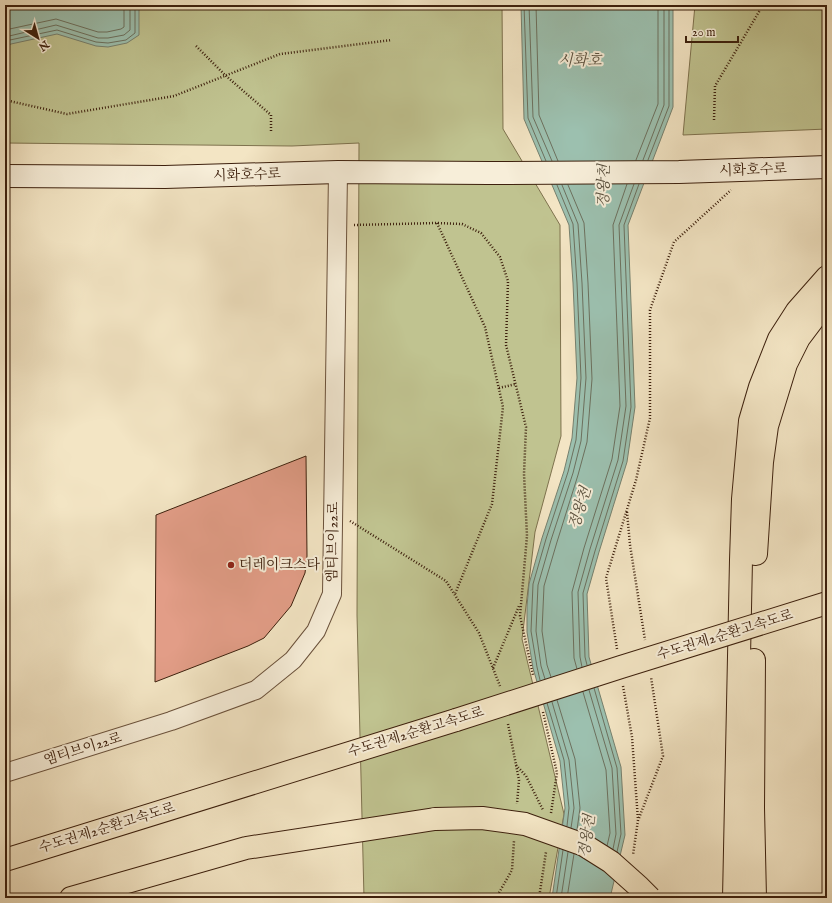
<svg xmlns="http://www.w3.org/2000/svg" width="832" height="903" viewBox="0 0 832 903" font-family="'IM FELL English','Noto Serif KR',serif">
<rect width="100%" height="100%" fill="#f3e5c4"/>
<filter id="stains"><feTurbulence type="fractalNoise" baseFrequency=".005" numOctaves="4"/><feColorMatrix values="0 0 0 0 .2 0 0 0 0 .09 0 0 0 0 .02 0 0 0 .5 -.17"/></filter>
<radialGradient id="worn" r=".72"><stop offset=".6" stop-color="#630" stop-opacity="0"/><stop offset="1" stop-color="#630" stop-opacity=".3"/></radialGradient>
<g fill="#c0c390" stroke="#7e724e">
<path d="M5 5H502L503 129 560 225 561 436 535 532 522 639 564 814 549 898H364L357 615 359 143 292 146 5 143Z"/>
<path d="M695 5H827V129L683 135Z"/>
</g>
<g fill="#9cc0af" stroke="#76806e">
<path d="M5 5H139V35L127 43 108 47 96 46 57 34 11 44 5 47Z"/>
<path d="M521 5H673V107L628 225 635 407 627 462 599 552 587 594 589 657 621 767 625 835 610 898H552L565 808 560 761 533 668 527 632V606L529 584 542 538 564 471 572 438 577 378 573 283 569 225 524 119Z"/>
</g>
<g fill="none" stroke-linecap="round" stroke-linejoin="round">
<g stroke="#6c705e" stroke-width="1">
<path d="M524 5 528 118 546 161"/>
<path d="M529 5 533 117 552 161"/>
<path d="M536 5 539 115 558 161"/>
<path d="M5 30 56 19 98 32H107L121 29 124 27V5"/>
<path d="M5 37 56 25 98 38H108L124 35 130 30V5"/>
<path d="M5 43 10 40 57 30 96 42 108 43 126 40 135 33V5"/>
<path d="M636 160 658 104V5"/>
<path d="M643 160 664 105V5"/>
<path d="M648 160 669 106V5"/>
<path d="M587 665 585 657 583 593 595 551 623 461 631 407 624 225 639 184"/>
<path d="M582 667 580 657 578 592 590 549 618 460 626 406 619 225 634 184"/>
<path d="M577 669 574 658 572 592 584 548 612 459 620 406 613 225 627 184"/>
<path d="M551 677 547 665 542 631 544 586 557 542 578 475 587 442 592 379 588 283 584 223 568 185"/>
<path d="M545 679 541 666 536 631 538 585 551 540 573 473 581 441 586 378 582 283 578 224 562 185"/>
<path d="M540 680 537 667 531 631 533 584 546 539 568 472 576 440 581 378 577 283 573 224 557 185"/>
<path d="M594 688 617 768 621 834 617 852"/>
<path d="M589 690 612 768 616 834 613 849"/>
<path d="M583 692 606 770 610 833 607 846"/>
<path d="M557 700 575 759 580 808 577 830"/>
<path d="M552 702 569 760 574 808 571 828"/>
<path d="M547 703 564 760 569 808 567 826"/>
<path d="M556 898 563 850"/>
<path d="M561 898 568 852"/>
<path d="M567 898 574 854"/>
</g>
</g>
<path fill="#e29d87" stroke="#3d200d" d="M306 456 307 556 305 573 291 606 264 638 248 646 155 682 156 515Z"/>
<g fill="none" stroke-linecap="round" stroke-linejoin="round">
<g stroke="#6a513b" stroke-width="20">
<path id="minor" d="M5 773 171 721 256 690 293 660 316 631 332 594 338 172"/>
</g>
<g stroke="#3d200d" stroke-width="24">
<path id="secondary" d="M5 176 165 177 338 172 489 173 679 172 827 167"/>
</g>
<g stroke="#3d200d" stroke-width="24">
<g id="motorway">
<path d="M756 554 762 462 767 426 786 364 799 338 827 301"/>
<path d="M754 660 753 808 755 898"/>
<path d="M5 860 456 720"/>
<path d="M71 898 246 848 435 819"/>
<path d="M734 898 741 560 743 499 750 421 760 387 779 339 797 311 827 277"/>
</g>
</g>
<g stroke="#3d200d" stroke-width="2.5" stroke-dasharray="1 2" stroke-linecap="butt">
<path d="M196 46 225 75 271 115V132"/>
<path d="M5 100 67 114 174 96 280 54 392 40"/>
<path d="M714 120 715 86 763 5"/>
<path d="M437 223 485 327 503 407 492 504 455 594"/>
<path d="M354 225 437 223 462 224 481 233 500 257 508 281 506 345 526 427 524 474 527 536 520 616 533 675"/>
<path d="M499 388 516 384"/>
<path d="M627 512 630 545 645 640"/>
<path d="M350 521 446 581 479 633 500 686"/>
<path d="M617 649 606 578 636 480 650 418V310L674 242 731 190"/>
<path d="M493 668 519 606"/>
<path d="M623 686 632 737 638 820 633 855"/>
<path d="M543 712 557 773 551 813"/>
<path d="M508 724 519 780 517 804"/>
<path d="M516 765 526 776 543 810"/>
<path d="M639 818 663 756 651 677"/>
<path d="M496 898 512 870 514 841"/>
<path d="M539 898 546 852"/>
</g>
<use href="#minor" stroke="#f7eed9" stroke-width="18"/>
<use href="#secondary" stroke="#f7eed9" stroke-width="22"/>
<use href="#motorway" stroke="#f3e5c4" stroke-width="22"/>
<g stroke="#3d200d" stroke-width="24" stroke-linecap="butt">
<g id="motorway-bridge">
<path d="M456 720 621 667 827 603"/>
<path d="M435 819 482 818 525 824 584 845 611 862 639 887 650 898"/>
</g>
</g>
<use href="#motorway-bridge" stroke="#f3e5c4" stroke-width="22"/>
</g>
<circle fill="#8f2418" stroke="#f7eed9" stroke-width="1.5" cx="231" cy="565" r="4"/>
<g text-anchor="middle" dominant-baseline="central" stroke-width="4" stroke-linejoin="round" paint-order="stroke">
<g font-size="14" fill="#3d200d" stroke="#f7eed9">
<text transform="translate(753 170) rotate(-2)">시화호수로</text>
<text transform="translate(247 175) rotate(-2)">시화호수로</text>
<text transform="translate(333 542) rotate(-89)">엠티브이22로</text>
<text transform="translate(725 635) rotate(-17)">수도권제2순환고속도로</text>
<text transform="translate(416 732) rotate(-17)">수도권제2순환고속도로</text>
<text transform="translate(83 749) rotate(-17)">엠티브이22로</text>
<text transform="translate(107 828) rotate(-17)">수도권제2순환고속도로</text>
</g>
<g font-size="14" fill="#3d200d" stroke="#f7eed9" text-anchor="start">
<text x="239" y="565">더레이크스타</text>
</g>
<g font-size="15" font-style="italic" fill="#5a503e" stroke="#f7eed9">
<text x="580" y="60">시화호</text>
<text transform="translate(604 186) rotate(-89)">정왕천</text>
<text transform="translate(580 508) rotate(-73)">정왕천</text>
<text transform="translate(587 836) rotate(-82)">정왕천</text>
</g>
</g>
<rect width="832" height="903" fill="none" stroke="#f3e5c4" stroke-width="20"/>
<rect x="6" y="6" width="820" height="891" fill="none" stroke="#3d200d" stroke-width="2"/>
<rect x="10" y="10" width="812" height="883" fill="none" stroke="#3d200d"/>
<g transform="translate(38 38) rotate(143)" stroke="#f7eed9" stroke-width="3" paint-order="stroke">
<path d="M0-3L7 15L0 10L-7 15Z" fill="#3d200d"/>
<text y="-6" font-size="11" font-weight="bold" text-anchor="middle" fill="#3d200d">N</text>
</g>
<path d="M686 36v6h52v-6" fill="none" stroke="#3d200d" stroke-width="2"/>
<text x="692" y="36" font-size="12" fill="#3d200d" stroke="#f7eed9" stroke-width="3" paint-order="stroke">20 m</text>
<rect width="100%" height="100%" filter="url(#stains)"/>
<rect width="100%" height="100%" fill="url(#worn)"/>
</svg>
